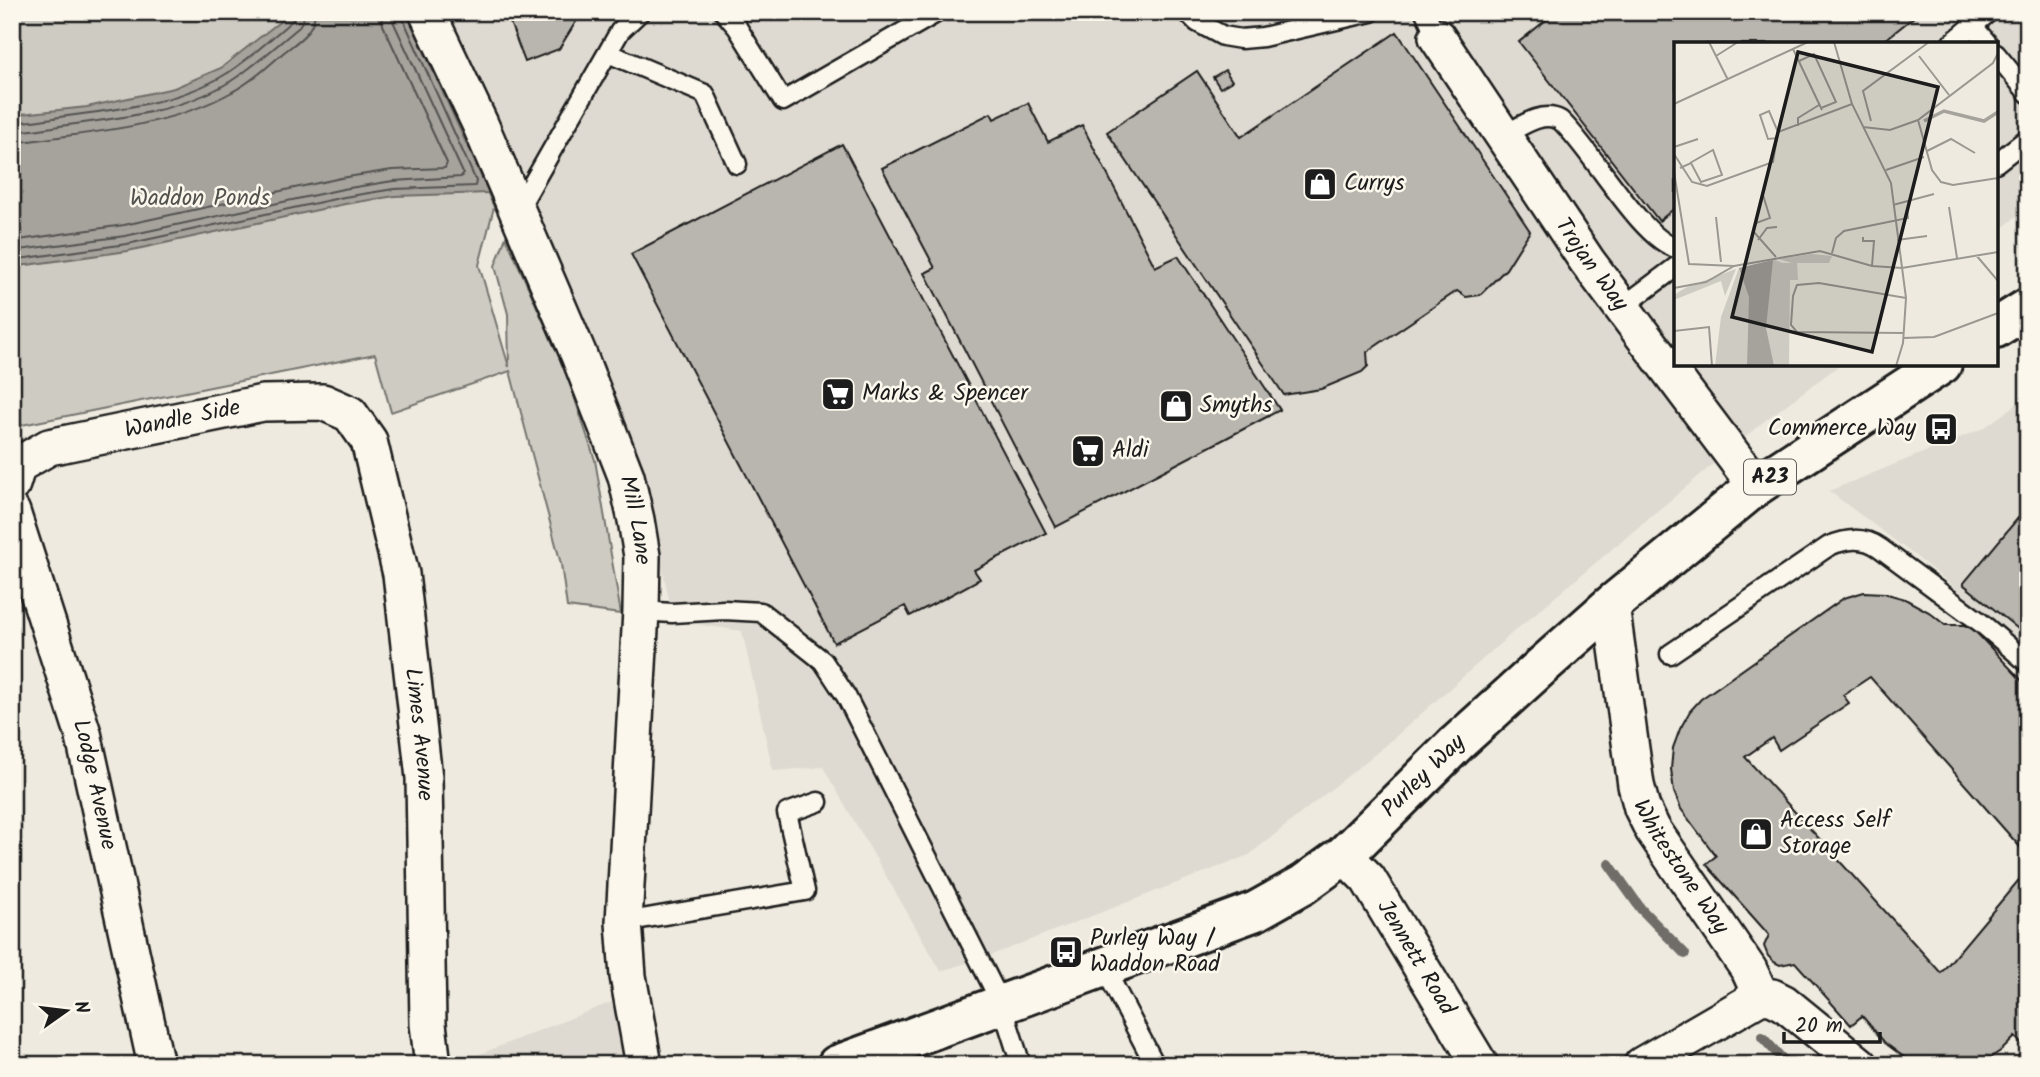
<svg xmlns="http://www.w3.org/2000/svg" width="2040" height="1077" viewBox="0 0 2040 1077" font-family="Kalam,sans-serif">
<rect width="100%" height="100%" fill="#eeeadf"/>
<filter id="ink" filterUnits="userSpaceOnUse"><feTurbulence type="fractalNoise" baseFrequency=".0143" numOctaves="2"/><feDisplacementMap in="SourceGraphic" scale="14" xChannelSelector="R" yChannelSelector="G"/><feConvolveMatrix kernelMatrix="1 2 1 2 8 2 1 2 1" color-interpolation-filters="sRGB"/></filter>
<g filter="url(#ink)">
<g fill="#dedad1">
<path d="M432 12H2028V206L1996 234V44H1676V364H1841L1767 419 1511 634 1385 746 1249 855 989 956 941 971 823 767 773 771 742 631 674 621 642 479Z"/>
<path d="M2028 396V647L1914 555 1829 491 1984 428Z"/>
<path d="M617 1000 628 1065H452Z"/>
</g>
<path fill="#ceccc2" stroke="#75746f" stroke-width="2" d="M12 12H406L494 207 479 265 509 367 508 314 495 266 506 237 567 375 595 460 621 614 567 607 561 564 510 371 391 412 375 354 12 427Z"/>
<path fill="#a6a39d" stroke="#6f6d69" stroke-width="2" d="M292 12H406L489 193 395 196 345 204 128 251 12 267V115L87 107 174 88 221 68Z"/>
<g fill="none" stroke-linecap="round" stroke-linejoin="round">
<g stroke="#535250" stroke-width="2">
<path d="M12 122C28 123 45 119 60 117 114 110 178 104 226 74 250 59 271 38 293 20L296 12"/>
<path d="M12 131C28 132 45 128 60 126 116 119 182 112 231 81 255 66 276 46 298 28L303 20 304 12"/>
<path d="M12 142C30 142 48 138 66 136 122 129 182 120 232 92 251 82 267 67 283 53 298 41 314 32 315 12"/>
<path d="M12 241 124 225 341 178 392 170 445 168 447 163 383 25 381 12"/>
<path d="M12 251 125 236 343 189 393 181 461 177 463 173 393 21 391 12"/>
<path d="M12 260 127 244 344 197 394 189 475 186 476 181 400 12"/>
</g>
<g stroke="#6f6d69" stroke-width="10">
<path d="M1609 864 1641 909 1685 954"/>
<path d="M1762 1037 1788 1065"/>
</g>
</g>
<g fill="#b9b6af" stroke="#1c1c1c" stroke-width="2">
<path d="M506 12H582L559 49 525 62Z"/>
<path d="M1556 12H1920L1880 44H1676V207L1659 221 1519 42Z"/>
<path d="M1397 32 1530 231 1506 269 1480 295 1466 297 1457 291 1367 352 1368 366 1362 372 1321 389 1284 395 1107 132 1197 71 1241 137Z"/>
<path d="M1225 70 1232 81 1220 88 1213 77Z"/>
<path d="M1028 103 1048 142 1082 125 1155 267 1178 256 1280 410 1056 527 925 273 935 268 882 168 991 113 994 119Z"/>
<path d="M842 144 1046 533 974 570 980 579 945 598 910 616 905 606 834 643 631 254Z"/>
<path d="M2028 506V637L1963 584Z"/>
<path d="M1864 592 1884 593 1905 599 1929 612 1945 625H1964L1973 629 2028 687V856L1870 677 1843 695 1849 703 1779 750 1772 738 1745 757 1941 973 2028 869V1044L2025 1047 2015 1037 2002 1050 1979 1065H1920L1905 1058 1885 1043 1862 1016 1851 1025 1795 962 1780 965 1774 962 1768 956 1764 946 1769 935 1706 864 1716 856 1681 809 1674 792 1671 769 1673 748 1680 729 1690 711 1701 699 1844 598Z"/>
</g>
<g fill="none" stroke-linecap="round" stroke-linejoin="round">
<g stroke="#1c1c1c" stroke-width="23">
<g id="service">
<path d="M724 12 737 27 783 101 938 12"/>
<path d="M1187 12 1197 22 1223 36 1241 39 1263 37 1371 12"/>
<path d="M1425 12 1437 37"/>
<path d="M1973 26 1988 44"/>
<path d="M1951 44 1989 12"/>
<path d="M608 53 705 94 737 164"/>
<path d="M1996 54 2028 93"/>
<path d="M1504 135C1520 127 1542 110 1560 120 1591 148 1641 239 1676 248"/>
<path d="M1996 163 2028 138"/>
<path d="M517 211 620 31 640 12"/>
<path d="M1621 308 1676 267"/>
<path d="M641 611 672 613 724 610 761 612 823 661 846 696 1002 1005 1021 1065"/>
<path d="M1670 654 1829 546C1846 539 1863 536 1880 548L1980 622 2028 663"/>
<path d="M624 922 805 891 787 813 818 802"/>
<path d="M1104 967 1155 1065"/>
</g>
</g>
<g stroke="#1c1c1c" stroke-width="40">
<g id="minor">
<path id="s1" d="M427 12 480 124 578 353 626 476 636 520 642 556 641 611 624 922 628 976 644 1065"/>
<path id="s2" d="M1437 37 1587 261 1756 486"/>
<path id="s3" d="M12 484 18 465 49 447 263 403 323 402 350 414 369 441 401 574 424 778 428 1024 433 1065"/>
<path id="s4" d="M12 512 83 733 156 1065"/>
<path id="s5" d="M1611 605 1636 785 1642 808 1653 830 1749 970 1761 996"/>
<path id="s6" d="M1344 855 1368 879 1480 1065"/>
<path d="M1642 1065 1761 996 1772 997 1784 1003 1860 1065"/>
</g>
</g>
<g stroke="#1c1c1c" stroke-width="44">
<g id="trunk">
<path d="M1996 328 2028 308"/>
<path id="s7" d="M837 1065 1256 911 1304 884 1344 855 1457 743 1541 667 1611 605 1756 486 1942 364"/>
</g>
</g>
<use href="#service" stroke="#fbf7ec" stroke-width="18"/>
<use href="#minor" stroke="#fbf7ec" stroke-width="35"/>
<use href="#trunk" stroke="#fbf7ec" stroke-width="38"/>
</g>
</g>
<defs>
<g id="shop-square" transform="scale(1.75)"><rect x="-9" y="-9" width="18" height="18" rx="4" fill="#1c1c1c" stroke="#fbf7ec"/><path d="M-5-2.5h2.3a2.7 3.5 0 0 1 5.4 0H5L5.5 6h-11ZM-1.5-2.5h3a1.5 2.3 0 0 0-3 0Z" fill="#fff"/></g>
<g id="supermarket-square" transform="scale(1.75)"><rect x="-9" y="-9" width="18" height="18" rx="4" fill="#1c1c1c" stroke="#fbf7ec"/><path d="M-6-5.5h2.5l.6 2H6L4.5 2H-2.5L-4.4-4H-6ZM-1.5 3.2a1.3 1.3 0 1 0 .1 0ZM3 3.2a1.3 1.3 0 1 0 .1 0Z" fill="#fff"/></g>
<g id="bus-square" transform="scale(1.75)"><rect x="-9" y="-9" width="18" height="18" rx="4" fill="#1c1c1c" stroke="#fbf7ec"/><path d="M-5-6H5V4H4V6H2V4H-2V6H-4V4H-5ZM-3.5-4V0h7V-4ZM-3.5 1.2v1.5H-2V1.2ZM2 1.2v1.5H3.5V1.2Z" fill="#fff"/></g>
</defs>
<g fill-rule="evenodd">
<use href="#shop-square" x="1320" y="184"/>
<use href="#supermarket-square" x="838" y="394"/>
<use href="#shop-square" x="1176" y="406"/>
<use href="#bus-square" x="1941" y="429"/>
<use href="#supermarket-square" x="1088" y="451"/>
<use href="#shop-square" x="1756" y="834"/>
<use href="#bus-square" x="1066" y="952"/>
</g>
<g text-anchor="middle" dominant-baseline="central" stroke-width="5" stroke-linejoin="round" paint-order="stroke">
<rect fill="#fbf7ec" stroke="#5f5e5a" stroke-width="2" x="1744" y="459.5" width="52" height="35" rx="5"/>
<g font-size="21" font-weight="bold" fill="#1c1c1c">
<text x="1770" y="477">A23</text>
</g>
<g font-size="23" fill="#1c1c1c" stroke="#fbf7ec" text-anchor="start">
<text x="1344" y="184">Currys</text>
<text x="862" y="394">Marks &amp; Spencer</text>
<text x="1200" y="406">Smyths</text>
<text x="1916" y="429" text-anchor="end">Commerce Way</text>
<text x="1112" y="451">Aldi</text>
<text x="1780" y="821">Access Self<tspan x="1780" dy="26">Storage</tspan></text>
<text x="1090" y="939">Purley Way /<tspan x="1090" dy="26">Waddon Road</tspan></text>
</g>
<g font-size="23" fill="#51514e" stroke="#fbf7ec">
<text x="200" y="199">Waddon Ponds</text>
</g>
<g font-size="23" fill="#1c1c1c" stroke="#fbf7ec">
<text stroke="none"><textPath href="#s2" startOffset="275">Trojan Way</textPath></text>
<text stroke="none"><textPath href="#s3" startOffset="192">Wandle Side</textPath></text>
<text stroke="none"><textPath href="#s1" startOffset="550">Mill Lane</textPath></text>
<text stroke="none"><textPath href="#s3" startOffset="695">Limes Avenue</textPath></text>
<text stroke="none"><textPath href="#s7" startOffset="663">Purley Way</textPath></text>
<text stroke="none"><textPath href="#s4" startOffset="285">Lodge Avenue</textPath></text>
<text stroke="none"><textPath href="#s5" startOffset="276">Whitestone Way</textPath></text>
<text stroke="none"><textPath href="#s6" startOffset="126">Jennett Road</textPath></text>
</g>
</g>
<g transform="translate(1674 42)">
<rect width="324" height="324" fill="#eeeadf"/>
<path d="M137 212 158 214 155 221H123L124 238H116L115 324H41L47 275 65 226 101 218 108 221H118L105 217ZM62 227 51 254 47 239 0 258V253L13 245Z" fill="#ceccc2"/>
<path d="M99 218 92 286 100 324H73L75 255 65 226Z" fill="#a6a39d"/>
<path fill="none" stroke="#a6a39d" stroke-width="3.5" d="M250 79 270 69 310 79 324 70"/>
<path fill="none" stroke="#9a9891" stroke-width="2" d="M35 0 54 38M160 0 178 62 217 141 232 256 229 301 222 324M119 7 148 68M42 14 64 0M245 14 275 53M125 19 140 12 162 60 147 66M0 62 134 0M244 78 258 128 267 140 279 143 324 136M197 79 189 49 255 0M124 84V76L145 63M189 85 216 88 244 78 319 21 324 11M104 96 94 97 86 73 95 69 104 90M0 105 24 97M253 109 277 97 301 111M0 112 18 140 33 144 99 120 104 90 178 62M6 126 17 121 27 140 48 133 39 108 16 121M212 128 250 115M0 130 15 222 60 224 146 209 198 224 228 226 324 210M89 153 96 176 82 181 79 189 102 215M219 163 260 152M275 165 283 216M42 175 47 220M189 195V199H200L198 224M84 198 93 186 103 185M223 198 253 194M158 211 162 196 170 189 234 176 233 167M302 213 324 239M0 246 32 240 60 224M0 289 35 285 38 324M230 291 123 290 117 283 119 254 123 243 145 241 232 256M229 296 260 295 324 271"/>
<path fill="#1c1c1c" fill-opacity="0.15" stroke="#1c1c1c" stroke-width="3.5" d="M124 10 264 45 198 310 58 275Z"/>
<rect width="324" height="324" fill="none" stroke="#1c1c1c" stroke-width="3.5"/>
</g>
<rect width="2040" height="1077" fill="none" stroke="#fbf7ec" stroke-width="42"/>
<rect x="21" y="21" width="1998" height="1035" fill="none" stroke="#1c1c1c" stroke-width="2.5" filter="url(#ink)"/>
<g transform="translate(66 1011) rotate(76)" stroke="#fbf7ec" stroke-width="5" paint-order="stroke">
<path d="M0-5L12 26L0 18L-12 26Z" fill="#1c1c1c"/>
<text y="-10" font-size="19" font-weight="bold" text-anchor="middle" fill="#1c1c1c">N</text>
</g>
<path d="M1784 1032v10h96v-10" fill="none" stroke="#1c1c1c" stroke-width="3.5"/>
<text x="1795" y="1032" font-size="21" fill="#1c1c1c" stroke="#fbf7ec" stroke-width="5" paint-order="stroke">20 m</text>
</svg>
